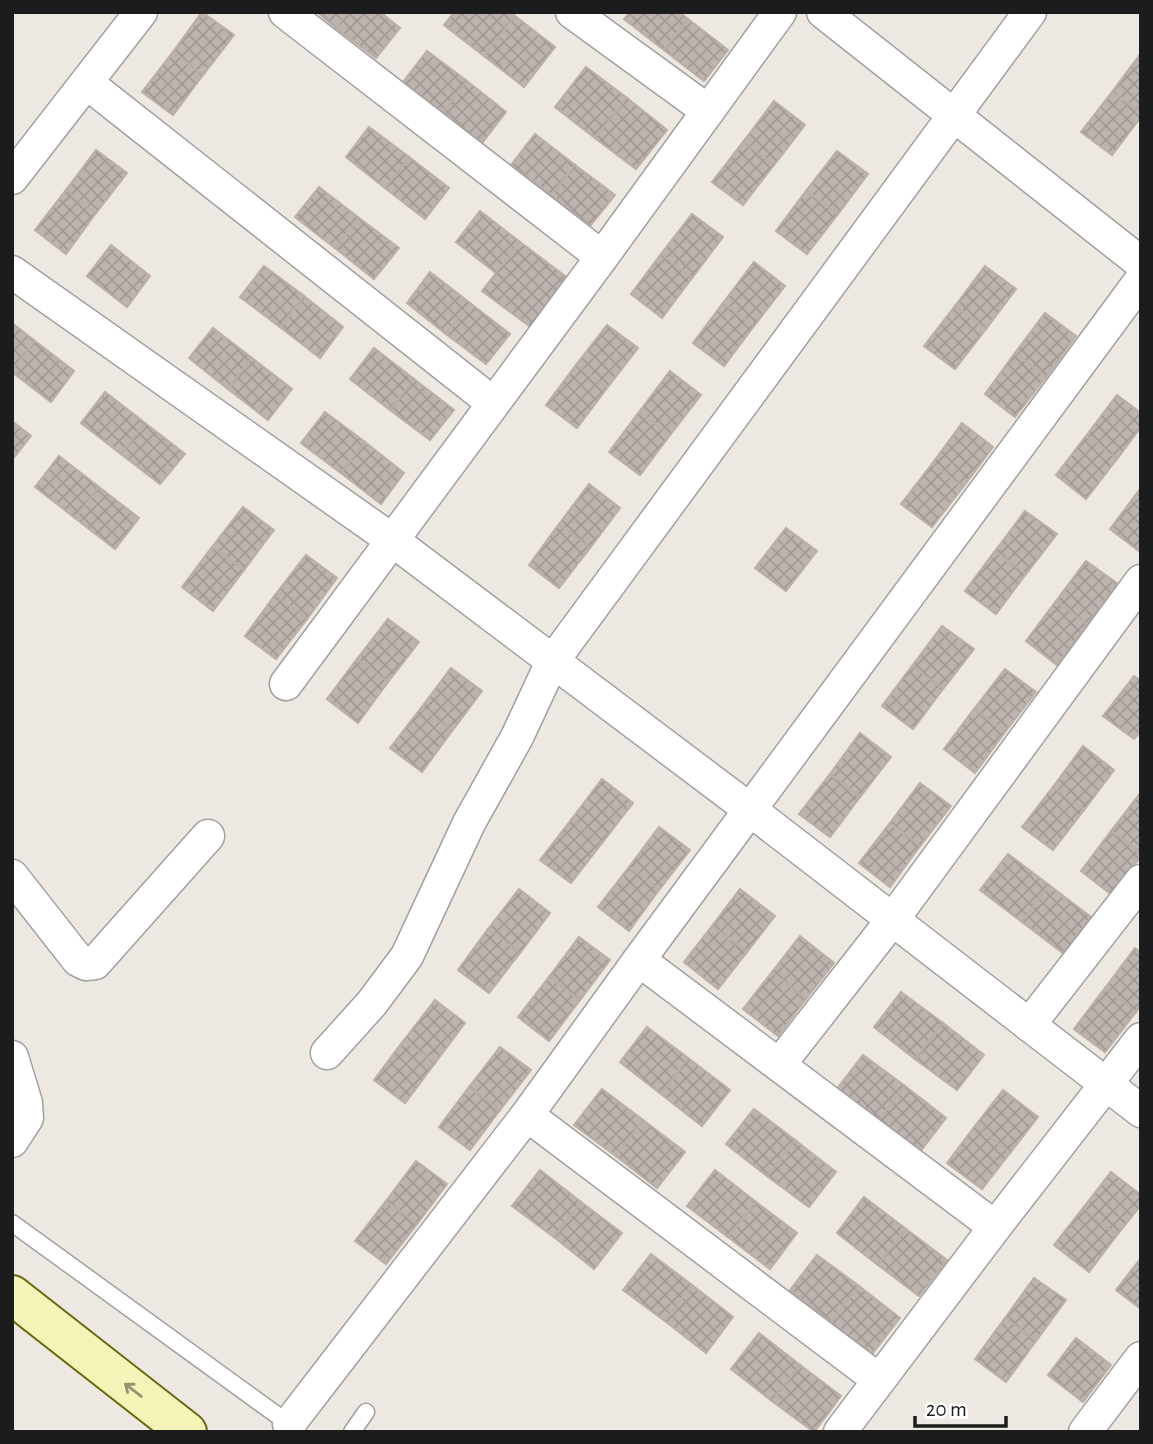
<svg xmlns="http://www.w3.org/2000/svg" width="1153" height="1444" viewBox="0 0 1153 1444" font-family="'Alegreya Sans',sans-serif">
<defs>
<pattern id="building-cross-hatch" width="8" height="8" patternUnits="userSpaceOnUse" patternTransform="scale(1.75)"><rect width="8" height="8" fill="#bdb4af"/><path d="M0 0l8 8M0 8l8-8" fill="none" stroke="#a29a96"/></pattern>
</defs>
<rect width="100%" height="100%" fill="#ede8e2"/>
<g fill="url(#building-cross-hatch)" stroke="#bdaea5" stroke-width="2">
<path d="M202 12 234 35 203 75 173 52Z"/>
<path d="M317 12H348L336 28Z"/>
<path d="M348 12H380L400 28 376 58 336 28Z"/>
<path d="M454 12H510L515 16 484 56 444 25Z"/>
<path d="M630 12H679L688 19 664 50 624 19Z"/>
<path d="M515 16 555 47 524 87 484 56Z"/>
<path d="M688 19 728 50 704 81 664 50Z"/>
<path d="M427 51 467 81 443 112 403 82Z"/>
<path d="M173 52 203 75 173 115 142 92Z"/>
<path d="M1141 53V113L1112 92Z"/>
<path d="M586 67 627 98 595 138 555 107Z"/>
<path d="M467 81 506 112 482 143 443 112Z"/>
<path d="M1112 92 1141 113V117L1112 155 1081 132Z"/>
<path d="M627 98 667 130 636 169 595 138Z"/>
<path d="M774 101 805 125 774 165 743 142Z"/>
<path d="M369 127 409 157 385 188 346 157Z"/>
<path d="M535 134 575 165 551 195 511 165Z"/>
<path d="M743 142 774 165 743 205 712 182Z"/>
<path d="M96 150 127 173 96 213 66 190Z"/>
<path d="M837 151 868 174 838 214 806 191Z"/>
<path d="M409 157 449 188 425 219 385 188Z"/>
<path d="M575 165 615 195 590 226 551 195Z"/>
<path d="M319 187 359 218 335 248 295 217Z"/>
<path d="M66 190 96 213 66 254 35 230Z"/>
<path d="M806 191 838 214 807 254 776 231Z"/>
<path d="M480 211 520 242 496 273 456 242Z"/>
<path d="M692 214 723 237 692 278 661 254Z"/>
<path d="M359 218 399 248 374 279 335 248Z"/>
<path d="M520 242 573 282 536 331 482 291Z"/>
<path d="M111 245 150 276 127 307 87 276Z"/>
<path d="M661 254 692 278 662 318 631 294Z"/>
<path d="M754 262 785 286 754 326 723 303Z"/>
<path d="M264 266 304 296 280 327 240 297Z"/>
<path d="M985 266 1016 289 986 329 955 306Z"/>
<path d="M430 272 470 303 446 334 407 303Z"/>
<path d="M304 296 343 327 320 358 280 327Z"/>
<path d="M470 303 510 334 486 364 446 334Z"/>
<path d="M723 303 754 326 724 366 693 343Z"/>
<path d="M955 306 986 329 955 369 924 346Z"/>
<path d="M1045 313 1076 336 1046 377 1015 353Z"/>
<path d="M12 323 35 341 12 370Z"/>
<path d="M607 325 638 348 607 388 576 365Z"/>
<path d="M213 328 252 358 228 389 189 358Z"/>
<path d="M35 341 74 371 51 402 12 372V370Z"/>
<path d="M374 348 414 379 390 410 350 379Z"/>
<path d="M1015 353 1046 377 1015 417 985 394Z"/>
<path d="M252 358 292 389 268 420 228 389Z"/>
<path d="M576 365 607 388 577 428 546 405Z"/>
<path d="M670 371 701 395 670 435 639 412Z"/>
<path d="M414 379 454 410 430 440 390 410Z"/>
<path d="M105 392 145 423 121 454 81 423Z"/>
<path d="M1117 395 1141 413V427L1117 459 1086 436Z"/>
<path d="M325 412 365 442 341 473 301 443Z"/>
<path d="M639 412 670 435 640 475 609 452Z"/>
<path d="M12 421 31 436 12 460Z"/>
<path d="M145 423 185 454 160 484 121 454Z"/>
<path d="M962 423 993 447 963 487 932 464Z"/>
<path d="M1086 436 1117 459 1086 499 1056 475Z"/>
<path d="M365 442 404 473 381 504 341 473Z"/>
<path d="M59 456 99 487 75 518 35 487Z"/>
<path d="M932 464 963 487 932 527 901 504Z"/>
<path d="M589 484 620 508 590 548 559 524Z"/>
<path d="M99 487 139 518 115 549 75 518Z"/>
<path d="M1140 489H1141L1140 552 1110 529Z"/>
<path d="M243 507 274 530 244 570 212 547Z"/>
<path d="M1025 511 1057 534 1026 574 995 551Z"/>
<path d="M559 524 590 548 559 588 529 565Z"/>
<path d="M786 528 817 551 786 591 755 568Z"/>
<path d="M212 547 244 570 213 611 182 587Z"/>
<path d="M995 551 1026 574 996 614 965 591Z"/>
<path d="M306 555 337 578 307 619 275 595Z"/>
<path d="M1086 561 1118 584 1087 624 1056 601Z"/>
<path d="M275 595 307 619 276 659 245 636Z"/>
<path d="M1056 601 1087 624 1057 665 1026 641Z"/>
<path d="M388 619 419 642 388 682 357 659Z"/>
<path d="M942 626 974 649 943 689 912 666Z"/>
<path d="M357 659 388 682 358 723 327 699Z"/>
<path d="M912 666 943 689 913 729 882 706Z"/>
<path d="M451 668 482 691 452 731 421 708Z"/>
<path d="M1005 669 1036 692 1005 732 974 709Z"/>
<path d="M1134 676 1141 681V731L1134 739 1103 716Z"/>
<path d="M421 708 452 731 422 772 390 748Z"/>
<path d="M974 709 1005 732 975 773 944 749Z"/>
<path d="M860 733 891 757 860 797 830 774Z"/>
<path d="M1083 746 1114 770 1084 810 1053 787Z"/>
<path d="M830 774 860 797 830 837 799 814Z"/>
<path d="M602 779 633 803 602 843 571 820Z"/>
<path d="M920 783 951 806 920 846 890 823Z"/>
<path d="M1053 787 1084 810 1053 850 1022 827Z"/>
<path d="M1141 792V853L1111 831Z"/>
<path d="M571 820 602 843 571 883 540 860Z"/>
<path d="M890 823 920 846 890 887 859 863Z"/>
<path d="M659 827 690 850 659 890 629 867Z"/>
<path d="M1111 831 1141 853V856L1112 895 1081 871Z"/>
<path d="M1008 854 1049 885 1022 922 980 890Z"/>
<path d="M629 867 659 890 629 931 598 907Z"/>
<path d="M1049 885 1091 917 1063 953 1022 922Z"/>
<path d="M519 889 550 913 520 953 488 929Z"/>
<path d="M740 889 775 916 747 952 712 926Z"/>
<path d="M712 926 747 952 718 989 684 962Z"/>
<path d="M488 929 520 953 489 993 458 970Z"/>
<path d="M800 936 834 963 806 999 772 972Z"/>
<path d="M579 937 610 960 580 1000 549 977Z"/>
<path d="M1135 948 1141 953V1005L1136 1012 1105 988Z"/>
<path d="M772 972 806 999 778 1036 743 1009Z"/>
<path d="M549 977 580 1000 549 1041 518 1017Z"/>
<path d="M1105 988 1136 1012 1105 1052 1074 1029Z"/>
<path d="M901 992 943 1023 915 1059 874 1027Z"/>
<path d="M435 1000 465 1023 435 1063 404 1040Z"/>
<path d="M943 1023 984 1055 957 1090 915 1059Z"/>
<path d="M647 1027 688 1058 661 1094 620 1062Z"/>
<path d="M404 1040 435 1063 405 1103 374 1080Z"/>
<path d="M500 1047 531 1070 500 1110 469 1087Z"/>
<path d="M863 1055 905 1086 877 1122 836 1090Z"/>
<path d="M688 1058 730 1090 702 1126 661 1094Z"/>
<path d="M905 1086 946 1118 919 1153 877 1122Z"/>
<path d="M469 1087 500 1110 470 1150 439 1127Z"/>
<path d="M602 1089 643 1120 616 1156 574 1125Z"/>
<path d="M1003 1090 1038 1117 1010 1153 975 1126Z"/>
<path d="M754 1109 795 1140 767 1176 726 1144Z"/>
<path d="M643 1120 685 1152 657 1188 616 1156Z"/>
<path d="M975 1126 1010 1153 982 1189 947 1163Z"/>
<path d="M795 1140 836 1172 809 1207 767 1176Z"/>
<path d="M416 1161 447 1184 417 1224 386 1201Z"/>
<path d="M540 1170 581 1202 554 1237 512 1206Z"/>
<path d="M715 1170 756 1202 728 1237 687 1206Z"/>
<path d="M1111 1172 1141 1195V1205L1117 1235 1083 1208Z"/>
<path d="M864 1197 906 1229 878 1265 837 1233Z"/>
<path d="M386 1201 417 1224 386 1264 355 1241Z"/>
<path d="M581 1202 622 1233 594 1269 554 1237Z"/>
<path d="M756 1202 797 1233 770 1269 728 1237Z"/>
<path d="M1083 1208 1117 1235 1089 1272 1054 1245Z"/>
<path d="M906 1229 947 1260 919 1296 878 1265Z"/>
<path d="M651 1254 692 1285 665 1321 623 1290Z"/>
<path d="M817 1255 859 1286 831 1322 790 1290Z"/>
<path d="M1141 1258V1309L1116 1290Z"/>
<path d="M1034 1278 1066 1300 1036 1341 1005 1318Z"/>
<path d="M692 1285 733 1317 706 1353 665 1321Z"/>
<path d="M859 1286 900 1318 872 1354 831 1322Z"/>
<path d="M1005 1318 1036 1341 1006 1382 975 1359Z"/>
<path d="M759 1333 800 1365 772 1401 731 1369Z"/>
<path d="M1076 1338 1111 1365 1083 1402 1048 1375Z"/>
<path d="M800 1365 841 1396 814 1432 772 1401Z"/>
</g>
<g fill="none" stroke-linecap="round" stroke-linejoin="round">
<g stroke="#a0a0a0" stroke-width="19">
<g id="service">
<path d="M12 1223 292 1426"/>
<path d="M352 1432 366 1412"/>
</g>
</g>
<g stroke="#a0a0a0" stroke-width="35">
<g id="minor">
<path d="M285 12 602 257"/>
<path d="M572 12 708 111"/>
<path d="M823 12 1141 263"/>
<path d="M87 83 493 403"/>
<path d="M12 178 141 12"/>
<path d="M12 272 392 540 749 809 1141 1111"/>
<path d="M286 684 602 257 780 12"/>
<path d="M12 876 78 960 86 964 95 963 208 836"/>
<path d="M639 960 995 1227"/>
<path d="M1029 1025 1141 881"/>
<path d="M327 1053 372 1003 407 956 469 823 517 737 552 662 1030 12"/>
<path d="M12 1057 26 1103 27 1118 12 1141"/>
<path d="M779 1065 893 919 1141 581"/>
<path d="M527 1115 879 1380"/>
<path d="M289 1424 527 1115 639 960 1141 280"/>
<path d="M840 1432 995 1227 1141 1039"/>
<path d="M1085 1432 1141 1358"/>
</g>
</g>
<g stroke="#676a0b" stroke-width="42">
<path id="secondary" d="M12 1295 187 1432"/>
</g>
<use href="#service" stroke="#fff" stroke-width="16"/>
<use href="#minor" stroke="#fff" stroke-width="32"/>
<use href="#secondary" stroke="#f5f4b8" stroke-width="38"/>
</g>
<defs><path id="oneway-shaft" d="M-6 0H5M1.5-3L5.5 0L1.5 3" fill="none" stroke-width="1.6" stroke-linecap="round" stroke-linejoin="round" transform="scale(1.75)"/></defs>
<use stroke="#939372" href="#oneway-shaft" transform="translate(133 1390) rotate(-142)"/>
<rect width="1153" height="1444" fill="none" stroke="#1c1c1c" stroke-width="28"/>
<path d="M915 1416v10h91v-10" fill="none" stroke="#1c1c1c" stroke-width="3.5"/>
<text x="926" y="1416" font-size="21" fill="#1c1c1c" stroke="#ffffff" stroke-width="5" paint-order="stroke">20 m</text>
</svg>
